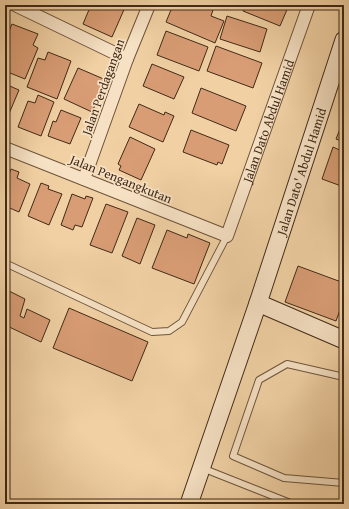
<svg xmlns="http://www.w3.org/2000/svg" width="349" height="509" viewBox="0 0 349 509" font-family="'Gentium Book Plus',serif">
<rect width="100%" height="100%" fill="#f1d1a4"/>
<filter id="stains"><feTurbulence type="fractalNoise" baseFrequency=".005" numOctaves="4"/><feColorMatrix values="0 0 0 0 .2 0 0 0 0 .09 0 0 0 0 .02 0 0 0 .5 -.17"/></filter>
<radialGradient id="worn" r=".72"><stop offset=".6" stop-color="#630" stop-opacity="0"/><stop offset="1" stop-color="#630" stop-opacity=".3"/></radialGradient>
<g fill="#d99d75" stroke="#402a17">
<path d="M91 5H126L112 37 83 24Z"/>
<path d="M173 5H200L213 10 211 16 224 21 215 43 166 22Z"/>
<path d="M245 5H289L280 26 243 11Z"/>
<path d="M227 16 267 29 260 52 220 39Z"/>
<path d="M12 24 38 34 33 45 38 48 25 79 5 71V40Z"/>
<path d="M166 31 208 47 199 71 157 55Z"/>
<path d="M216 46 262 63 253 88 207 71Z"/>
<path d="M48 52 71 61 57 99 27 87 38 58 45 60Z"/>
<path d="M152 64 184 77 174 99 143 86Z"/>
<path d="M78 68 106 80 92 112 64 99Z"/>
<path d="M5 84 19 90 5 123Z"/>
<path d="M201 88 246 106 236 131 192 113Z"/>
<path d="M38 95 54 102 41 136 18 127 28 101 35 103Z"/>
<path d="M139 104 164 115 165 112 174 116 163 142 129 127Z"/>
<path d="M61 110 81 118 70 144 48 136 53 121 56 122Z"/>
<path d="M344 119V142L336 139Z"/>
<path d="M191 130 229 145 222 164 218 162 217 165 183 152Z"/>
<path d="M130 137 155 149 141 180 119 170 121 166 118 164Z"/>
<path d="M333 147 344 152V187L322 179Z"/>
<path d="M11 169 19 172 17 178 30 184 19 212 5 206V184Z"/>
<path d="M41 183 49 186 48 189 62 194 49 225 28 216Z"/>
<path d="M72 194 85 199 86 196 93 198 82 227 75 225 73 230 61 225Z"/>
<path d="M106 204 128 212 112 253 90 245Z"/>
<path d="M137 218 155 225 140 264 122 256Z"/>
<path d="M167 230 187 238 188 234 210 243 194 284 152 268Z"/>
<path d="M298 266 344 283V299L336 321 285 302Z"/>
<path d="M5 289 25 299 20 316 24 318 27 309 50 320 41 342 5 325Z"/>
<path d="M69 308 148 342 132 381 53 348Z"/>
</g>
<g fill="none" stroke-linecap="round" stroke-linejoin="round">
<g stroke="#6c543a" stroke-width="8">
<g id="lane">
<path d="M5 263 152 332 169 331 182 322 227 236"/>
<path d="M344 377 287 364 259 380 233 456 284 478 344 483"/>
<path d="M202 468 293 504"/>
</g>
</g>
<g stroke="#6c543a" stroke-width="14">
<g id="street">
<path d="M15 5 127 59"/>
<path id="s1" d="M5 148 227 236 309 5"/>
<path d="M84 179 127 59 149 5"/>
</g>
</g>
<g stroke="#402a17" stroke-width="19">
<g id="secondary">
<path d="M258 303 344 340"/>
<path id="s2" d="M189 504 258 303 344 40"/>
</g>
</g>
<use href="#lane" stroke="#f6e1c4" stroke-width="6"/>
<use href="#street" stroke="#f6e1c4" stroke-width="12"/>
<use href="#secondary" stroke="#f6e1c4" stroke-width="17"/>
</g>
<g text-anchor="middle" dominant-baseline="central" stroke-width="3.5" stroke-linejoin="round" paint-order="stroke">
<g font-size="13" fill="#402a17" stroke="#f6e1c4">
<text transform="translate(103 87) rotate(-70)">Jalan Perdagangan</text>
<text stroke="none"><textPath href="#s1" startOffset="361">Jalan Dato Abdul Hamid</textPath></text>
<text stroke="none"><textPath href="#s2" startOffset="351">Jalan Dato' Abdul Hamid</textPath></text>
<text transform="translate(121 179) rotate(22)">Jalan Pengangkutan</text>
</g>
</g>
<rect width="349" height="509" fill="none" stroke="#f1d1a4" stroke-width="20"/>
<rect x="6" y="6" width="337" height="497" fill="none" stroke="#402a17" stroke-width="2"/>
<rect x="10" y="10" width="329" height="489" fill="none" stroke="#402a17"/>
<rect width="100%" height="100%" filter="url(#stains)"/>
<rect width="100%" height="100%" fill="url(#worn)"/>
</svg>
